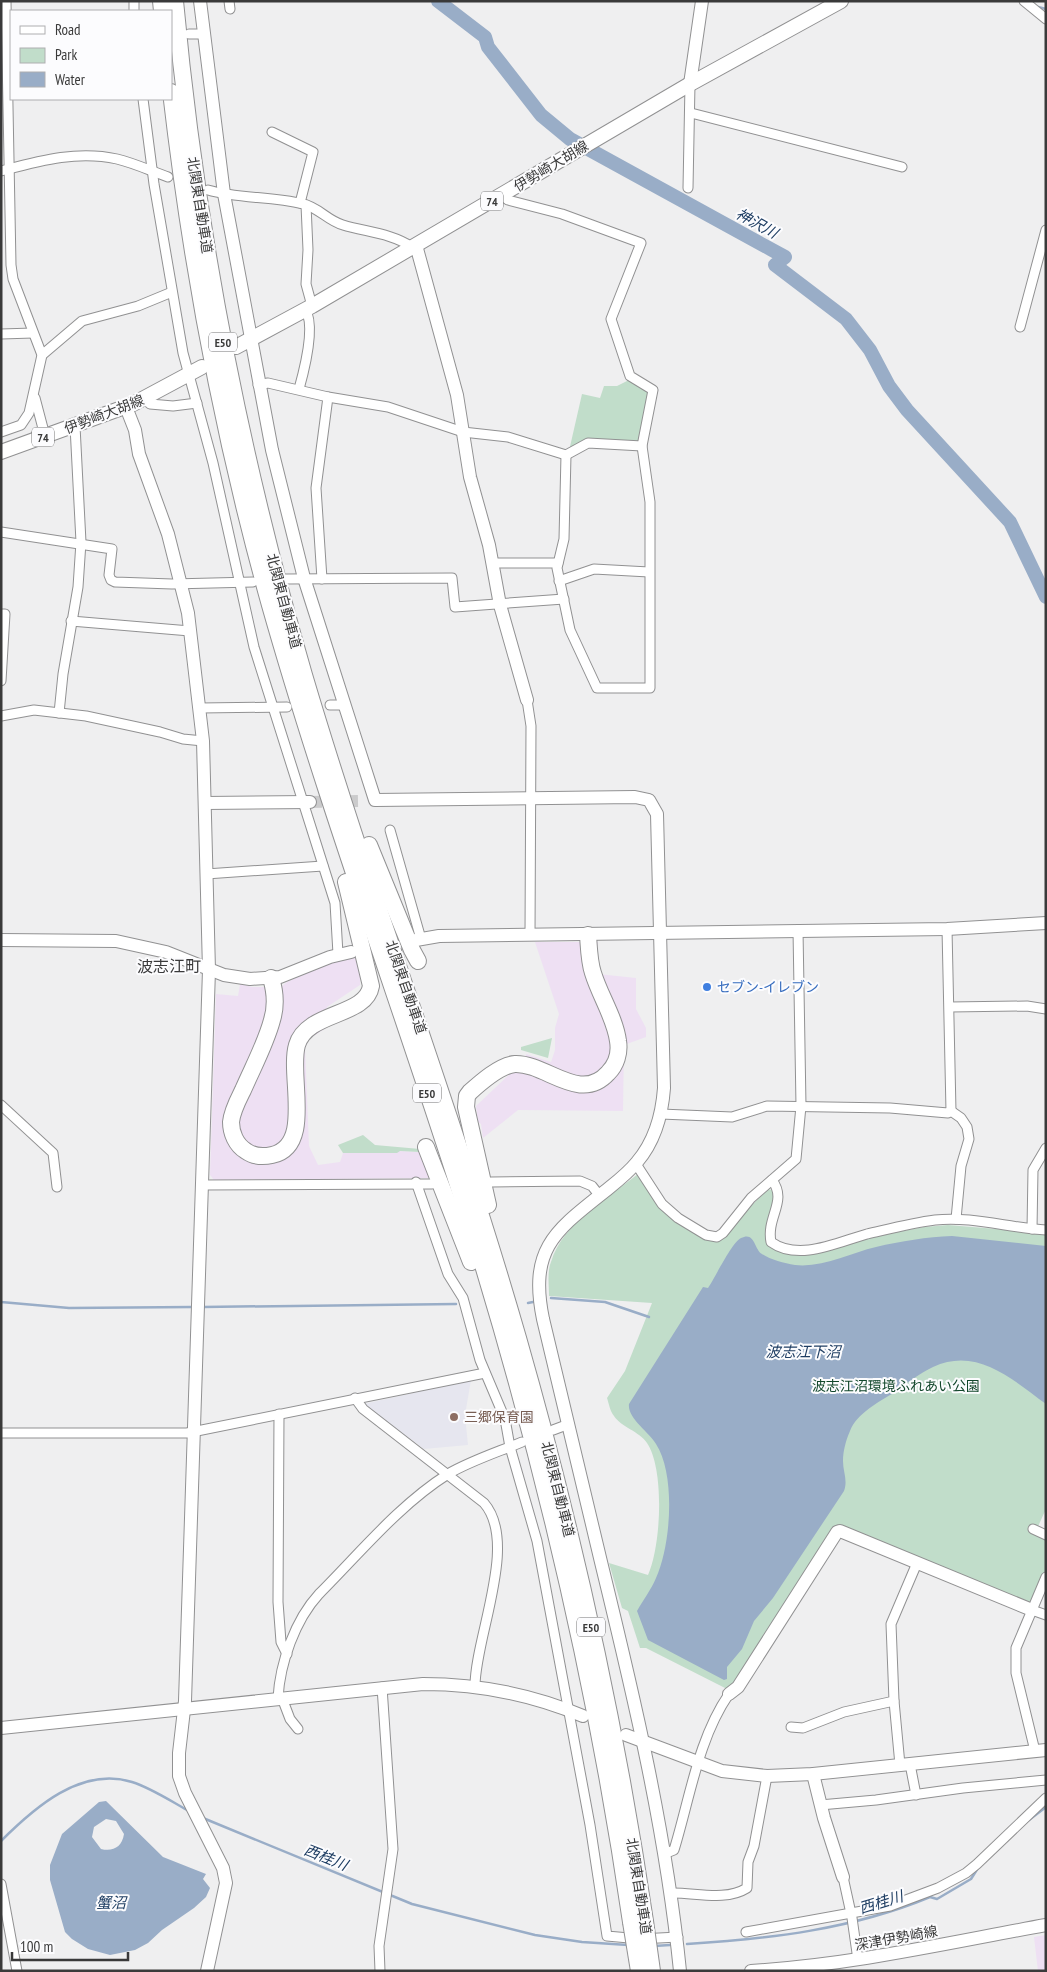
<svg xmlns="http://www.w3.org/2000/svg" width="1047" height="1972" viewBox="0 0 1047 1972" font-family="'PT Sans Narrow','Noto Sans JP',sans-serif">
<rect width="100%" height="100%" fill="#efeff0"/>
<g fill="#eee0f3">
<path d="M535 942H598L595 959 598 974 636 978V1009L646 1028V1037L624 1045 623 1111 518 1110 483 1138 481 1124 478 1122 476 1106 517 1067 523 1068 526 1054 551 1062 555 1050V1028L559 1014Z"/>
<path d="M343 957H354L360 965V985L327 1007 324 1013 326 1028 309 1039 305 1048 309 1146 318 1165 340 1162 343 1153H397L399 1151 420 1152 432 1178 214 1180 210 1175 216 994 238 996 240 984 252 987H281L287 982Z"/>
<path d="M1046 1935V1971H1038L1034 1937Z"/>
</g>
<path fill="#e6e6ef" d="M471 1380 465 1415 468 1445 424 1449 364 1404Z"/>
<g fill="#c1ddca">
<path d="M629 380 651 391 639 443 586 441 569 451 582 394 600 398 604 386H617Z"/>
<path d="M552 1038 548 1058 521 1050V1047Z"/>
<path d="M363 1135 375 1145 420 1149V1152L400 1151 397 1153H343L338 1145Z"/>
<path d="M639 1173C657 1194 688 1242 717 1240L768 1189 775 1191C774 1207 767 1221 767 1238L789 1252 924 1227 948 1225 1046 1233V1509L1035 1533 1046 1537V1570L1032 1604 1005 1597 837 1525 734 1686 727 1689 646 1648H640L628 1611 622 1608 609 1563 648 1575C661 1546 665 1470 647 1443 639 1431 621 1427 614 1416 610 1411 609 1404 607 1398L625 1371 652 1303 549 1296C549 1285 547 1272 551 1262 563 1222 609 1198 639 1173Z"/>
</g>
<g fill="#99adc7" fill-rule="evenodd">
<path d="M952 1236 1046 1246V1404C1013 1380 977 1346 933 1367 920 1373 907 1383 895 1392 879 1402 857 1413 850 1431 846 1440 843 1451 843 1461 843 1472 848 1480 844 1491L773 1598 754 1621 742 1649 727 1667V1679L724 1680 648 1640 637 1611C643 1600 651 1590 656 1578 671 1545 676 1475 656 1444 649 1432 627 1418 629 1404L703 1287 708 1288C715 1278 732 1242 741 1238 755 1231 754 1249 762 1254 771 1260 784 1263 795 1265 823 1268 850 1253 876 1247 901 1241 927 1237 952 1236Z"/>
<path d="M106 1801 163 1857 206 1874 203 1879 210 1888 206 1897 194 1908 162 1930 148 1943 135 1950 110 1955 88 1949 72 1939 65 1932 50 1880V1865L62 1834 99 1802ZM106 1819 116 1821 124 1834C122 1847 113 1852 101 1849L92 1837 94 1827Z"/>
</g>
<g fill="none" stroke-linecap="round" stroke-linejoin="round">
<g stroke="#99adc7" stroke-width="2.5">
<path d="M1038 7 1046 9"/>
<path d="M551 1298 605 1302 649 1317"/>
<path d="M1 1302 69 1308 192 1307"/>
<path d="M528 1303 533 1302"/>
<path d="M203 1307 456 1304"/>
<path d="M203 1818 412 1904 535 1935 582 1942 628 1945"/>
<path d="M1029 1820 1046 1807"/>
<path d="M1 1841C34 1808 81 1766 132 1782 151 1788 169 1800 187 1810"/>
<path d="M687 1944C770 1939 853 1929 930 1897L937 1899 971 1879 978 1868"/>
<path d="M654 1946 670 1945"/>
</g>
<path stroke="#99adc7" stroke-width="14" d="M438 1 485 37 488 47 541 115 570 139 785 257 775 265 846 319 870 350 889 386 907 410 1010 522 1046 597"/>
<path stroke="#cbcbcc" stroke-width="12" stroke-dasharray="12 6" stroke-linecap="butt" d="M310 802 362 801"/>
<g stroke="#919192" stroke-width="11">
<g id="street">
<path d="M134 1V11"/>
<path d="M229 1 230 9"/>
<path d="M1024 1 1046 19"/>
<path d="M189 34H203"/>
<path d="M143 99 154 184 183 353 213 463 254 647 335 903 338 954"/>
<path d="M691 113 902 167"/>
<path d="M272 132 313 152 300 203"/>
<path d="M1 171C39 161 77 150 117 159 134 163 151 171 168 177"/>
<path d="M688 188 690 84"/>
<path d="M208 190C239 199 271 196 303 204 318 207 328 221 343 225 366 232 391 233 412 247"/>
<path d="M501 195 508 200 562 214 641 243 611 319 630 376 653 390 642 446 650 502V688H597L570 630 557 568 564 539 566 455"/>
<path d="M306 205 308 250 306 284 312 306"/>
<path d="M1020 327 1046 230"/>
<path d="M1 334 33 333"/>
<path d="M42 355 82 321 138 306 172 292"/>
<path d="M258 385 268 383 328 397 388 407 463 432 508 437 566 455 588 443 642 446"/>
<path d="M299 389C304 371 316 325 305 309"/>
<path d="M35 398 45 436"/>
<path d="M145 398 150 404 173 406 197 403"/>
<path d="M1 432 21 425 29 413 42 355 13 279 11 265 6 1"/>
<path d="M1 532 112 549 109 575 111 580 115 582 172 584 253 582"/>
<path d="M493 563H558"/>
<path d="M286 579 452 578 455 607 564 599"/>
<path d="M322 579 316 488 328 397"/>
<path d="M559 581 594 569 649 572"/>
<path d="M1 614H5L1 681"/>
<path d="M71 621 190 631"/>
<path d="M527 700 531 726 530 935"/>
<path d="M330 705H343"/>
<path d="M200 708 287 707"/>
<path d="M59 713 63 674 78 587 81 542 75 426"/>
<path d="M1 716 34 710 86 716 160 732 183 739 203 741"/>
<path d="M390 830 421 939"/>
<path d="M206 874 323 866"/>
<path d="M950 1007 1027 1006 1046 1009"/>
<path d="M1 1105 53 1153 57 1187"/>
<path d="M951 1111 961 1118 967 1127 969 1139 961 1166 956 1219"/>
<path d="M661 1114 732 1117 767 1106 890 1108 948 1113 951 1111 947 929"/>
<path d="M636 1164 662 1204 678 1218 706 1235 717 1237 723 1233 751 1198 796 1159 801 1106 798 930"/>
<path d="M772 1180C788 1201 766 1217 771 1242 799 1262 838 1242 867 1234 889 1229 912 1223 935 1220 972 1216 1009 1228 1046 1230"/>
<path d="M416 1182 448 1274 463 1298 480 1360 505 1419 510 1447 537 1541 590 1825 607 1936 640 1939 678 1937"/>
<path d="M491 1182 580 1181 592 1186 599 1195"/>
<path d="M202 1185 432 1184"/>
<path d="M1032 1229 1033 1170 1046 1148"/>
<path d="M355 1398 363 1409 484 1503C519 1543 475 1637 475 1686"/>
<path d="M279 1414 278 1602 281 1642 287 1654"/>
<path d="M553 1430 569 1424"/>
<path d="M1 1433H187L485 1373"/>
<path d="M1033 1529 1046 1535"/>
<path d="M1032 1610 1046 1615"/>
<path d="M278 1698C280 1663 295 1620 319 1594 360 1553 399 1505 448 1474 470 1461 498 1452 522 1442"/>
<path d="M282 1698 290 1719 298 1729"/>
<path d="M791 1727 803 1728 844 1712 894 1701"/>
<path d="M1035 1751 1016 1673V1648L1046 1577"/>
<path d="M910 1764 916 1795"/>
<path d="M900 1765 894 1701 891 1624 917 1563"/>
<path d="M820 1805 876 1800 963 1788 1046 1780"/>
<path d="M664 1854 674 1850C690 1798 698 1739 729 1694"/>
<path d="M843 1877 852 1918 858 1960"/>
<path d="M1 1884 17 1971"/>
<path d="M670 1893C694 1892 725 1902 747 1888L748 1862 754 1846 767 1776"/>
<path d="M746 1932 890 1906 938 1888 966 1873 977 1864 1046 1798"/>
<path d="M380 1971 379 1946 393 1849 382 1687"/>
</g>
</g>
<g stroke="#919192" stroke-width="14">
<g id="secondary">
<path d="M200 1 224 194 272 450 304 578 375 800 635 797 649 800 657 814 664 1088C662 1116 655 1141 637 1162 629 1172 619 1180 609 1188 558 1229 528 1246 543 1319 563 1400 581 1481 601 1562 634 1697 666 1832 680 1971"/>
<path d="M690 84 702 1"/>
<path d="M416 245 457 395 470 477 489 545 500 605 527 700"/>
<path d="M126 407 135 430 139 454 168 534 188 613 203 741 209 970 185 1701 179 1753V1776L185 1793 223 1868 226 1883 207 1971"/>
<path d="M205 803 310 802"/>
<path d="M1 940 116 941 166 952 224 975 250 979 280 977 330 957 351 952"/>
<path d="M416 940 439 936 947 929 1046 923"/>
<path d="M729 1694 738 1687 837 1532 840 1531 1032 1610"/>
<path d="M1 1728 423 1684C480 1684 531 1694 583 1716"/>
<path d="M626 1735 722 1771 767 1776 813 1774 1046 1750"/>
<path d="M813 1774 824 1818 843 1877"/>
<path d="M751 1971C851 1965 947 1943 1046 1925"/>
</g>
</g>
<g stroke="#919192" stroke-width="16">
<g id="primary">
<path d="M236 347 312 306 690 84 841 1"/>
<path d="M1 452 133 404 202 367"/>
</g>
</g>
<g stroke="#919192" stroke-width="18">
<g id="highway">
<path d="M161 1 162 11"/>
<path d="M175 1C196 230 240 455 304 675 370 898 454 1115 518 1338 573 1530 616 1725 645 1921"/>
<path d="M171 92C191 265 223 437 270 605 328 809 402 1008 466 1210 539 1442 596 1681 631 1922"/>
<path d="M369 845 412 950 418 961"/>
<path d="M271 978C275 991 276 1007 272 1020 266 1043 253 1067 243 1090 238 1100 232 1111 231 1122 231 1133 236 1145 246 1151 253 1156 263 1157 272 1155 314 1146 288 1075 297 1045 307 1011 366 1017 371 986L346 882"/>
<path d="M426 1147 471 1262"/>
<path d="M488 1205 466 1107 467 1096 470 1092C480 1083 500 1065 515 1064 546 1063 580 1104 608 1073 616 1065 620 1053 618 1041 615 1018 600 996 593 973 589 961 589 948 588 935"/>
</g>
</g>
<use href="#street" stroke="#fff" stroke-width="9"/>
<use href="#secondary" stroke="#fff" stroke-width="12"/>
<use href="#primary" stroke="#fff" stroke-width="14"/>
<use href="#highway" stroke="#fff" stroke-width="16"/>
<g stroke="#919192" stroke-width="18" stroke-linecap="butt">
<g id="highway-bridge">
<path d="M645 1921 652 1971"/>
<path d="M631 1922 639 1971"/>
</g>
</g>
<use href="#highway-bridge" stroke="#fff" stroke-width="16"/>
</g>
<circle fill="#3f7fe0" stroke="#fcfcfe" stroke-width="2" cx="707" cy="987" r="5"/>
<circle fill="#8d6e63" stroke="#fcfcfe" stroke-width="2" cx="454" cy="1417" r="5"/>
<g text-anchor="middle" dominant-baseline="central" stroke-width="4" stroke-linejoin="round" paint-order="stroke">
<g fill="#fcfcfe" stroke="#747475" stroke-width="1">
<rect x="481" y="191.5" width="22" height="19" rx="4"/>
<rect x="209" y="332.5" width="28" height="19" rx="4"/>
<rect x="32" y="427.5" width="22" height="19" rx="4"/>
<rect x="413" y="1083.5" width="28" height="19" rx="4"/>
<rect x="577" y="1617.5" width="28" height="19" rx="4"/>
</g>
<g font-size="12" font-weight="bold" fill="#3a3a3a">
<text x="492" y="201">74</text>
<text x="223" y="342">E50</text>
<text x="43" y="437">74</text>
<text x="427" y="1093">E50</text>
<text x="591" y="1627">E50</text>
</g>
<g font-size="14" fill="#3a3a3a" stroke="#fcfcfe">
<text transform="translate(551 166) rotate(-31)">伊勢崎大胡線</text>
<text transform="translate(200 205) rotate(81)">北関東自動車道</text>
<text transform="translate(104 414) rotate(-21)">伊勢崎大胡線</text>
<text transform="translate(284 601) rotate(75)">北関東自動車道</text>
<text transform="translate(406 987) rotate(71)">北関東自動車道</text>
<text transform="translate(558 1489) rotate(76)">北関東自動車道</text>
<text transform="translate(639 1886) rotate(81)">北関東自動車道</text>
<text transform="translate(896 1938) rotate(-10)">深津伊勢崎線</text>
</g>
<g font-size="14" fill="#366cbe" stroke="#fcfcfe" text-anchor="start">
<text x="717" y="987">セブン-イレブン</text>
</g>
<g font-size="14" fill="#12472b" stroke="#fcfcfe">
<text x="896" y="1386">波志江沼環境ふれあい公園</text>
</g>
<g font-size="14" fill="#785e54" stroke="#fcfcfe" text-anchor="start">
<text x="464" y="1417">三郷保育園</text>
</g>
<g font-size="15" font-style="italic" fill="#1f3e63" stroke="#fcfcfe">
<text transform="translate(757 223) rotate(29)">神沢川</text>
<text x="803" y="1351">波志江下沼</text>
<text transform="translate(326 1857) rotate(22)">西桂川</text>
<text x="111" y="1902">蟹沼</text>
<text transform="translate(881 1902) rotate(-17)">西桂川</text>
</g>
<g font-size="16" fill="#3a3a3b" stroke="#fcfcfe">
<text x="169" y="966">波志江町</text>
</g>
</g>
<rect width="1047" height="1972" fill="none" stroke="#3a3a3a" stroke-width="5"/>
<rect x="10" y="10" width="162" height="90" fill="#fcfcfe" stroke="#aeaeb0"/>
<rect x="20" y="26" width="25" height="8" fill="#ffffff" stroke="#aeaeb0"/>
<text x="55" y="35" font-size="15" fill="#3a3a3a">Road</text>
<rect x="20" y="48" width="25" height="15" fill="#c1ddca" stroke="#aeaeb0"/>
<text x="55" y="60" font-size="15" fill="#3a3a3a">Park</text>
<rect x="20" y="72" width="25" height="15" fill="#99adc7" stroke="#aeaeb0"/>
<text x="55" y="85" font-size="15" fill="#3a3a3a">Water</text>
<path d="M12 1952v8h116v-8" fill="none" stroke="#3a3a3a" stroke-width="2.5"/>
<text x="20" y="1952" font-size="15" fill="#3a3a3a" stroke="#fcfcfe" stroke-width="4" paint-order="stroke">100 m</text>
</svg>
